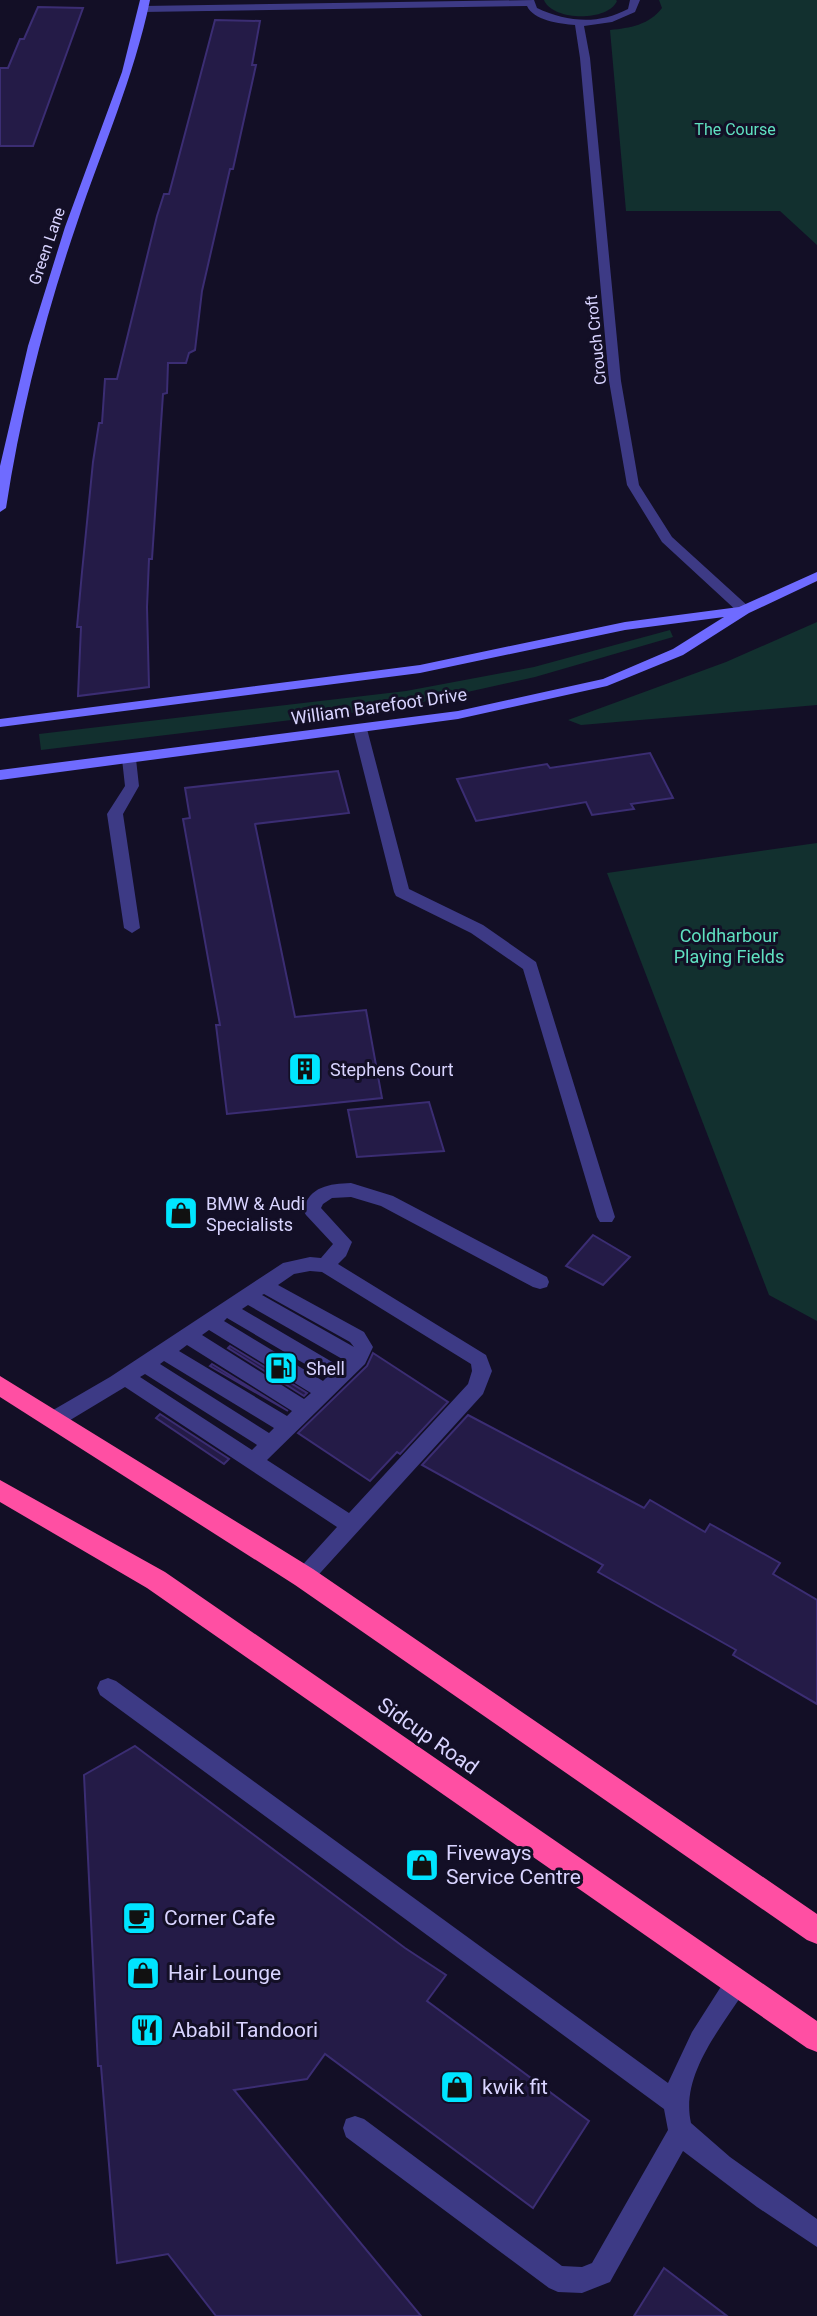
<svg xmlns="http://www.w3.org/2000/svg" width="817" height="2316" viewBox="0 0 817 2316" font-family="Roboto,sans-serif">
<rect width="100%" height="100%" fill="#130f26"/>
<g fill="#12302f">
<path d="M544 0H616L617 1C608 22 552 21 544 0Z"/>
<path d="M659 0H817V245L780 211H626L610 30C630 28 649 25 662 8Z"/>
<path d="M817 622V705L581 725 568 720 726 662Z"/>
<path d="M670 630 673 637 535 677 400 707 41 750 39 734 406 691 534 667Z"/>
<path d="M817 843V1321L769 1295 607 873Z"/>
</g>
<g fill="#241b47" stroke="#3b2d73" stroke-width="2">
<path d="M38 7 83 8 33 146H0V68H8L20 39H24Z"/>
<path d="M215 20 260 21 252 65H256L233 169H230L202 291 195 350 189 353 186 363H168L167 393 163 394 152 559H149L147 607 149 687 78 696 81 627H77L82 572 93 462 99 423H102L105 379H117L157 216 164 194H169Z"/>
<path d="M650 753 673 798 631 804 634 809 592 815 586 802 476 821 457 779 547 764 550 768Z"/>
<path d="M338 771 349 813 255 824 295 1017 366 1010 382 1098 227 1114 216 1025H220L183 819 190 818 185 788Z"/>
<path d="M429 1102 444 1151 357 1157 348 1110Z"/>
<path d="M593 1235 630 1257 603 1285 566 1266Z"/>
<path d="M230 1346 307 1393 304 1396 228 1348Z"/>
<path d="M373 1353 448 1402 400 1454 397 1452 370 1481 298 1433 367 1366Z"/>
<path d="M212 1364 288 1411 210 1366Z"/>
<path d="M160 1414 229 1459 224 1464 156 1418Z"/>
<path d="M468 1415 644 1508 650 1500 705 1532 710 1524 780 1563 773 1574 817 1600V1704L733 1655 736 1650 598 1572 603 1565 422 1465Z"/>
<path d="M135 1746 405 1948 446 1975 427 2001 589 2121 533 2208 325 2054 307 2079 234 2090 421 2316H216L168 2254 117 2263 101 2066H98L84 1775Z"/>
<path d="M664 2268 727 2316H634Z"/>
</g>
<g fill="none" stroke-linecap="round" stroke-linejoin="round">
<g fill="#3d3a85" fill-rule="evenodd">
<path d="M360 725 367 729 409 889 483 925 536 962 615 1217 612 1222H600L597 1217 523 969 471 933 396 896 394 892 353 729Z"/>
<path d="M351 1183 393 1196 547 1277 549 1282 547 1287 540 1289 533 1287 381 1206 351 1197 332 1198 323 1204 321 1208 352 1242 346 1256 338 1264 486 1355 492 1371 483 1394 311 1583 304 1586 297 1583 294 1577 297 1571 337 1527 125 1387 62 1425 55 1427 48 1425 45 1419 48 1413 110 1377 283 1263 310 1257 321 1258 333 1244 306 1215 303 1210C310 1186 329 1184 351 1183ZM310 1271 322 1272 471 1364 472 1371 468 1384 349 1513 267 1460 365 1364 373 1347 364 1332 278 1285 294 1274ZM264 1294 350 1342 354 1347 262 1295ZM248 1305 344 1360 339 1366 242 1309ZM227 1318 327 1377 323 1381 224 1321ZM209 1330 311 1393 304 1399 202 1335ZM187 1345 292 1411 287 1416 179 1351ZM164 1361 274 1428 269 1433 160 1364ZM145 1374 257 1445 252 1450 140 1377Z"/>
<path d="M108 1678 116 1681 668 2083 692 2032 729 1974 737 1970 745 1974 749 1982 745 1990C721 2028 680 2075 691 2123L730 2157 817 2219V2247L757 2207 683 2151 610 2282 582 2293 558 2292 549 2288 346 2137 343 2128 346 2119 355 2116 364 2119 562 2266 582 2267 592 2263 668 2130 664 2109 100 1695 97 1688 100 1681Z"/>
</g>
<g fill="#3d3a85" fill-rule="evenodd">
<path d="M534 0 537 8C567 22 598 25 628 9L630 0H640L635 12 612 22 584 26 590 58 621 381 639 485 672 537 749 607V613H739L662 542 627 485 609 381 580 58 575 25C560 24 533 20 527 6L143 12 138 9 143 6Z"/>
<path d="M129 754 136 759 139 786 123 814 140 928 132 933 124 928 107 814 125 786 122 759Z"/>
</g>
<g fill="#6f6bff" fill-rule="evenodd">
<path d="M140 0H150C134 77 102 149 77 223 45 316 21 411 6 508L0 512V466L28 346 65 227 122 72Z"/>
<path d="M817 572V581L749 613 683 655 607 686 458 719 0 780V770L458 711 603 679 673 649 724 617 625 630 420 673 0 727V719L420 665 625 622 739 607Z"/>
</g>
<g fill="#ff4fa3" fill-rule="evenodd">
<path d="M0 1376 313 1569 817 1914V1944L807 1940 295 1585 0 1397Z"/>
<path d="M0 1480 165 1572 817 2021V2052L807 2048 147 1588 0 1502Z"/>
</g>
</g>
<defs>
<g id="building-square" transform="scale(1.75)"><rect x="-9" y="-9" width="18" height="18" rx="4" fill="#00e5ff" stroke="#130f26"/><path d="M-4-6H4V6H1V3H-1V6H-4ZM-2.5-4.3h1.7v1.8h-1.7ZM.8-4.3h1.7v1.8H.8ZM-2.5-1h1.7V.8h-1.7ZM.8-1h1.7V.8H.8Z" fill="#111"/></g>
<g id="shop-square" transform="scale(1.75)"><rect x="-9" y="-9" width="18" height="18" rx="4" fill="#00e5ff" stroke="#130f26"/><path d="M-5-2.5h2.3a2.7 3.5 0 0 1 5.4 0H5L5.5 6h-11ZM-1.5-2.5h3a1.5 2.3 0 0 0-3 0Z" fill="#111"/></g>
<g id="fuel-square" transform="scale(1.75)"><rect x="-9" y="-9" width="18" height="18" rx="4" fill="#00e5ff" stroke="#130f26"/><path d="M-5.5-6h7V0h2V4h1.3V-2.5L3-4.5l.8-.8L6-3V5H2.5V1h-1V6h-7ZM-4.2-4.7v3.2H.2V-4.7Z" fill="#111"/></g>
<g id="cafe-square" transform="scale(1.75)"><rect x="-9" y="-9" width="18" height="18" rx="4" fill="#00e5ff" stroke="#130f26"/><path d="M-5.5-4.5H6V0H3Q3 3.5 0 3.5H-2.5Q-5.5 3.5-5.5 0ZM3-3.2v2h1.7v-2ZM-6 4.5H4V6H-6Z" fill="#111"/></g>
<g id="restaurant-square" transform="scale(1.75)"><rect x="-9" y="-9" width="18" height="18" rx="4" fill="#00e5ff" stroke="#130f26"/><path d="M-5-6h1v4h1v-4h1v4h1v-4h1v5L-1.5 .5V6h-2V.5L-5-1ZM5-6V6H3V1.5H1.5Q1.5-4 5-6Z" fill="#111"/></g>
</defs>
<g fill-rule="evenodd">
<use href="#building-square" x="305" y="1069"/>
<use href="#shop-square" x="181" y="1213"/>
<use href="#fuel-square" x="281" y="1368"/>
<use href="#shop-square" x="422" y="1865"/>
<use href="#cafe-square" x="139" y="1918"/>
<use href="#shop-square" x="143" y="1973"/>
<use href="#restaurant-square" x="147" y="2030"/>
<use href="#shop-square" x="457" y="2087"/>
</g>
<g text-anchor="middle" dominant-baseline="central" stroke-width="6" stroke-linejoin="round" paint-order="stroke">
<g font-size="16" fill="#5fe0c0" stroke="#130f26">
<text x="735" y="129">The Course</text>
</g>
<g font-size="16" fill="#d9d4ff" stroke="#130f26">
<text transform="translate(47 246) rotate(-71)">Green Lane</text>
<text transform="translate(596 340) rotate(-96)">Crouch Croft</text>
</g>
<g font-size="18" fill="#d9d4ff" stroke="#130f26">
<text transform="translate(379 706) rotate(-8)">William Barefoot Drive</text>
</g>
<g font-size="18" fill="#5fe0c0" stroke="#130f26">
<text x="729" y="935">Coldharbour<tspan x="729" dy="21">Playing Fields</tspan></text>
</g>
<g font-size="18" fill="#d9d4ff" stroke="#130f26" text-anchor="start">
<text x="330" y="1069">Stephens Court</text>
<text x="206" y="1203">BMW &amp; Audi<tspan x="206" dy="21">Specialists</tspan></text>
<text x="306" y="1368">Shell</text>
</g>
<g font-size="21" fill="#d9d4ff" stroke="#130f26">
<text transform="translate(428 1736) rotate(35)">Sidcup Road</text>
</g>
<g font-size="21" fill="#d9d4ff" stroke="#130f26" text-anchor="start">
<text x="446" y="1853">Fiveways<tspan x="446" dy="24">Service Centre</tspan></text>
<text x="164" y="1918">Corner Cafe</text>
<text x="168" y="1973">Hair Lounge</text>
<text x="172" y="2030">Ababil Tandoori</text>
<text x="482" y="2087">kwik fit</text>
</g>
</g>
</svg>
